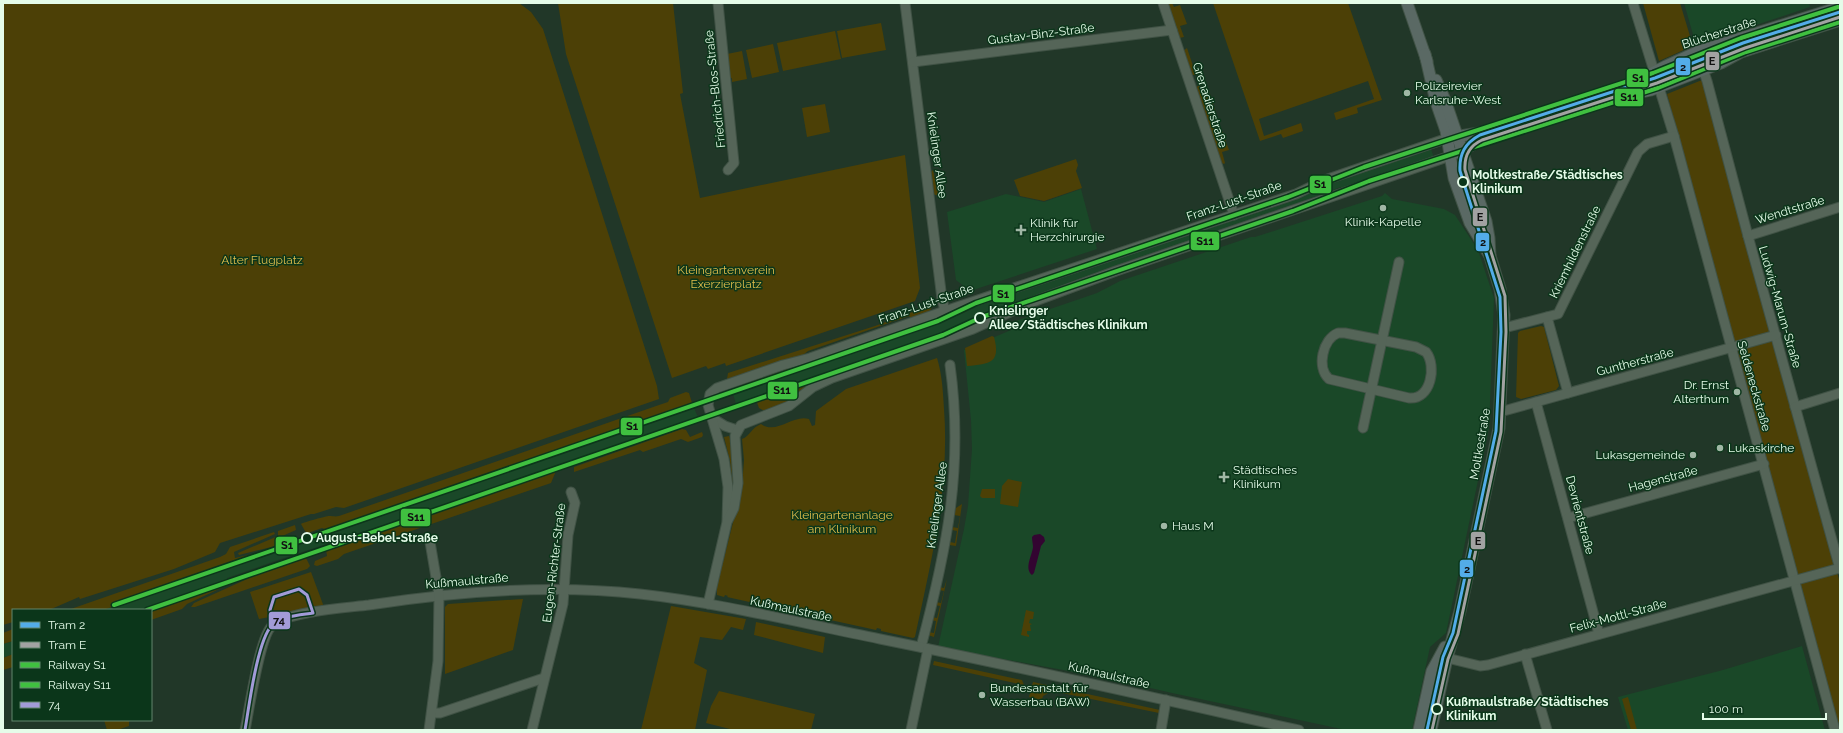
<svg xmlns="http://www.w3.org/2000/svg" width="1843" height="733" viewBox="0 0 1843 733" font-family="Raleway,sans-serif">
<rect width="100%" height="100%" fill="#213728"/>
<g fill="#1a4828">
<path d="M1684 3H1809L1810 7 1696 45Z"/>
<path d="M1430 146 1434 158 1342 189 1341 187 973 326 972 324 904 347 903 346 736 404 733 394 951 318 967 311 966 308 1070 272 1071 274 1141 250Z"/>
<path d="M1081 189 1097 249 970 291 956 280 947 212 1006 194 1044 202Z"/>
<path d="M1385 193 1392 199 1444 209 1455 215 1478 250 1494 298 1489 428 1446 633 1430 647 1412 730H1346L1172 693 1125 682 1121 678 1093 671 1090 675 938 647 964 529 968 506 972 449 971 420 964 350 1011 330 1018 320 1097 293 1120 281 1251 237H1255L1382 196Z"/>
<path d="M693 406 698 417 486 491 272 562 227 578V580L141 610H103L261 556 285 550Z"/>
<path d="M13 641V654L3 658V644Z"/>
<path d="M1802 646 1825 730H1628L1618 697 1723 670Z"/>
</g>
<g fill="#4c4006">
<path d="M3 3H519L531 12 543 29 657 386 659 399 344 508 336 507 314 514H311L220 543 215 552 174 569 80 599 79 597 49 610H13V622L3 625Z"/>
<path d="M558 3H673L683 93 680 94 700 198 905 155 920 288 915 301 726 366 725 363 708 369 706 366 672 378 566 54Z"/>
<path d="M1167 3H1172L1174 7 1180 5 1187 24 1180 26 1184 37 1179 38Z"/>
<path d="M1213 3H1348L1382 100 1357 108 1358 113 1336 120 1334 113 1374 99 1368 81 1259 119 1264 136 1301 123 1303 131 1283 138 1281 134 1260 141Z"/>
<path d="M1643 3H1680L1693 46 1659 61Z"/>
<path d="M881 23 886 50 842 58 837 31Z"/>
<path d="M835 31 841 59 783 71 777 43Z"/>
<path d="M773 44 779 72 752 78 746 50Z"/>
<path d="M1187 48 1196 75H1192L1183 51Z"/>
<path d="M742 51 747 79 732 82V78L730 79 727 54Z"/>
<path d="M1702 80 1840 583V730L1667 94Z"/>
<path d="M1199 85 1203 96 1210 94 1216 113 1209 115 1216 133 1222 131 1229 150 1222 152 1225 163 1224 164 1220 162 1196 88Z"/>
<path d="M825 104 830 132 807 137 802 108Z"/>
<path d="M1076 159 1078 165 1076 171 1082 188 1044 201 1020 196 1014 180Z"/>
<path d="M933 170 939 196 933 194 930 173Z"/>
<path d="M934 304 929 312 912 319 909 316 808 351 803 355 727 379 728 373 875 326Z"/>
<path d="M964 308 967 311 951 318 733 394 735 388 740 384 888 336Z"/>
<path d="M972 324 973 326 867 363 788 403 766 412 759 408 755 397Z"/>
<path d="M1541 326 1544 327 1559 386 1556 390 1521 399 1516 397 1518 333 1520 331Z"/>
<path d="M992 336 994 337C1001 363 990 364 967 366L965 348Z"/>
<path d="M937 358C942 374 943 391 944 409 950 486 931 562 915 637L913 638 881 631V629L877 628 876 630 803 614V612L799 613 727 597 728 596 725 595 724 597 717 595V586L742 487 744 460 742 439C750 436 751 428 761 424 777 435 793 414 809 419L812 426 815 425 816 411 846 389Z"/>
<path d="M686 392 689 393 693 406 388 513 379 516 378 514 329 531 322 528 308 533 305 531 301 524C304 522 327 516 329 516 333 516 335 517 339 516L659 405 668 402 670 398Z"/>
<path d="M682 429 686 430 690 437 702 432 703 435 702 437 688 442 681 439 643 452 640 450 574 472V467Z"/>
<path d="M729 436C734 447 736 477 733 489L730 461 724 437Z"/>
<path d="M558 466 551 483 344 554 338 559 317 566 314 565 315 561 327 556 326 549 323 546Z"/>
<path d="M1008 479 1022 482 1018 507 1000 504 1002 486Z"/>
<path d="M982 489H995V498H982L980 496Z"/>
<path d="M962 504 956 546 949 545 950 542 955 543 957 531 952 530V527L958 528 960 516 954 515 956 508Z"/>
<path d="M295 525 296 530 280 537 284 544 296 540V541L239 555 238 553 278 536V531Z"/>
<path d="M274 532 275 534 234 552 235 558 284 547 285 549 103 610H68L220 557 226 554 230 547Z"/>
<path d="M306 558 310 566 307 569 195 607H191L194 603 256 575 263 569Z"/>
<path d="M250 572 251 574 187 604 182 609 151 620V610H141Z"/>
<path d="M311 572 324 607 259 619 250 592Z"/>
<path d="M947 579 934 637 928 635V632L934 633 936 621 931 620 932 617 937 618 940 606 935 605 936 602 941 603 944 591 939 590V587L944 588Z"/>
<path d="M523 599 513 650 445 674V607L448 604Z"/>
<path d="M671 606 746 619 743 630 731 627 722 640 700 637 694 663 707 670 695 730H641Z"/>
<path d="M1026 610 1034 612 1033 619H1030L1029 623 1032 624 1030 625 1031 631H1027V634L1029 635V637L1021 635Z"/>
<path d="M756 622 825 637 823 653 754 635Z"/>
<path d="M13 629V641L3 644V633Z"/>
<path d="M13 654V667L3 670V658Z"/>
<path d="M934 661 1022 680 1024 685 933 665Z"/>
<path d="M1033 682 1160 710 1159 713 1052 691 1043 696 1042 700 1029 697Z"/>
<path d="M719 691 815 714 811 730H734L706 723 711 706Z"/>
<path d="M1628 697 1637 730H1631L1622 699Z"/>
<path d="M104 720H129V726L117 730H107Z"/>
</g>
<path fill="#330531" d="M1040 534 1044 537 1045 541 1041 546 1034 573 1032 575C1024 568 1032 556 1033 547 1033 544 1032 541 1032 537L1034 535Z"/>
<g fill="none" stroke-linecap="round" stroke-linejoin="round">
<g stroke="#405245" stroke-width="11">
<g id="minor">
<path d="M718 3 734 163 728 170"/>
<path d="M905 3 942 299 945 311"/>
<path d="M1163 3 1234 215"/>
<path d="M1633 3 1674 136 1835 730"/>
<path d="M1697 52 1707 81 1748 236 1840 569"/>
<path d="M913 62 1172 30"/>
<path d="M1748 236 1840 207"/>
<path d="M1547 317 1568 393"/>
<path d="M1504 328 1558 314 1638 152 1647 144 1674 136"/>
<path d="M1338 333H1345L1416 347 1426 352C1437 366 1431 400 1409 398L1329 379C1316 367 1323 339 1338 333Z"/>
<path d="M1536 402 1599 634"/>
<path d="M1795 407 1840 393"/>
<path d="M1500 412 1776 335"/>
<path d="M712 418 725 426 737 430"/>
<path d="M1363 428 1399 262"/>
<path d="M1568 518 1764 464"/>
<path d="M727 520 728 487 724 459 708 405 710 394 717 388 783 365 810 358 945 311 1296 194 1325 180 1448 138"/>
<path d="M708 604 727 522 734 508 738 483 735 436 741 425 789 406 813 387 832 378 973 329 1030 303 1116 271 1450 156"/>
<path d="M921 647C947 549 964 466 950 365"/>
<path d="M1525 654 1547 730"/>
<path d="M1447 658 1480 666 1488 665 1840 568"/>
<path d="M433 713H440L544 678"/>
<path d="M245 730C249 711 260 633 273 625 291 611 345 608 369 605 459 591 549 584 640 594 721 603 800 623 880 639 1020 667 1160 699 1299 730"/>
<path d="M429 730 438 661 439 595 430 542"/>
<path d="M532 730 563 604 568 535 575 503 571 492"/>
<path d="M911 730 928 649"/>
<path d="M1161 730 1166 700"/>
</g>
</g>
<g stroke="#405245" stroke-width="13">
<g id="major">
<path d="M1407 3 1427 61"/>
<path d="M1425 54 1436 102 1446 131 1454 178 1470 223 1490 256 1500 289 1504 315 1499 428 1460 611 1447 658 1431 730"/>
<path d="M1436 80 1445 100 1486 221 1489 238 1490 256"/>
<path d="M1611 94 1622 96 1651 90 1721 63 1741 52 1840 20"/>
<path d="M1448 138 1498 130 1611 94 1666 66 1697 52 1840 7"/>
<path d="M1457 153 1492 134"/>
<path d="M1419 730 1432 671 1445 647"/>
</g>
</g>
<use href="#minor" stroke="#556558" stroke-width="9"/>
<use href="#major" stroke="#5a6964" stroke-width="11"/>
<g stroke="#0b361a" stroke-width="6">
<path id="bus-1" d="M245 730C249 707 257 641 272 625 281 616 301 615 313 613L307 595 299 589 274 597 270 610 273 624"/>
</g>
<use href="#bus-1" stroke="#a29bd8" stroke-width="3"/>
<g stroke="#0b361a" stroke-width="7">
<path id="rail-1" d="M114 605 938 321 976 303 1288 197 1364 167 1653 73 1741 38 1838 7"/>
</g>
<g stroke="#0b361a" stroke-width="7">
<path id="rail-2" d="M147 610 943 335 982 317 1293 211 1369 181 1658 88 1746 52 1840 22"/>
</g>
<use href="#rail-1" stroke="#40c040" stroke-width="4"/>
<use href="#rail-2" stroke="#40c040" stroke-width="4"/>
<g stroke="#0b361a" stroke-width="6">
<path id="tram-1" d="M1427 730 1443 657 1453 633 1496 431 1501 332 1500 297 1460 171C1459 154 1465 143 1480 135L1655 78 1743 43 1840 12"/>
</g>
<g stroke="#0b361a" stroke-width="6">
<path id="tram-2" d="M1432 730 1448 659 1458 634 1501 432 1506 332 1505 296 1465 170C1464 156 1469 146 1482 140L1657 83 1745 48 1840 17"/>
</g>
<use href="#tram-1" stroke="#53ace8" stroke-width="3"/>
<use href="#tram-2" stroke="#a2a2a2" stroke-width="3"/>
</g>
<g fill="#a0b7a5" stroke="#0b361a" stroke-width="1.5">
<circle cx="1407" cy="93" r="4"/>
<circle cx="1383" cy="208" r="4"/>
<path d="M1019 224h4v4h4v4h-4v4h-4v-4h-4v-4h4z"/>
<circle cx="1737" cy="392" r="4"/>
<circle cx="1720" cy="448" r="4"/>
<circle cx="1693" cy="455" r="4"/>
<path d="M1222 471h4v4h4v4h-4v4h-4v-4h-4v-4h4z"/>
<circle cx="1164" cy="526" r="4"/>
<circle cx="982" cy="695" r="4"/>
</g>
<g fill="#0b361a" stroke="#e5fce9" stroke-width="2">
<circle cx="1463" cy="182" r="5"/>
<circle cx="980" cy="318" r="5"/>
<circle cx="307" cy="538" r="5"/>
<circle cx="1437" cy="709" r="5"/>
</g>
<g text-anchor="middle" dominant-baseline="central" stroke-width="3" stroke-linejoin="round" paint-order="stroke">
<g font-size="12" fill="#e5fce9" stroke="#0b361a">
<text transform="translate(1719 33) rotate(-18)">Blücherstraße</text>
<text transform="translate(1041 34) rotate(-7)">Gustav-Binz-Straße</text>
<text transform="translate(715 89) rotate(-96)">Friedrich-Blos-Straße</text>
<text transform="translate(1210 105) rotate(72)">Grenadierstraße</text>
<text transform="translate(937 155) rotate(82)">Knielinger Allee</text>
<text transform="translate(1234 201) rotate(-19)">Franz-Lust-Straße</text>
<text transform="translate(1790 210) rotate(-17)">Wendtstraße</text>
<text transform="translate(1575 252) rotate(-64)">Kriemhildenstraße</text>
<text transform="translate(926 304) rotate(-19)">Franz-Lust-Straße</text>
<text transform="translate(1780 307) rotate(74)">Ludwig-Marum-Straße</text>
<text transform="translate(1635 362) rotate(-15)">Guntherstraße</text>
<text transform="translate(1754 386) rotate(74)">Seldeneckstraße</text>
<text transform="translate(1480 444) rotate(-80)">Moltkestraße</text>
<text transform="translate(1663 479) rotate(-15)">Hagenstraße</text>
<text transform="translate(937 505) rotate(-82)">Knielinger Allee</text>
<text transform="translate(1580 515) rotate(75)">Devrientstraße</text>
<text transform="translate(554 563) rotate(-83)">Eugen-Richter-Straße</text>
<text transform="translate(467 581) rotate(-5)">Kußmaulstraße</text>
<text transform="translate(791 609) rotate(12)">Kußmaulstraße</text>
<text transform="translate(1618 616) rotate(-15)">Felix-Mottl-Straße</text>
<text transform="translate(1109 675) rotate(13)">Kußmaulstraße</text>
</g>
<g font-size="12" fill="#e5fce9" stroke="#0b361a" text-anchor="start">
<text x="1415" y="86">Polizeirevier<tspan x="1415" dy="14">Karlsruhe-West</tspan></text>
<text x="1383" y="222" text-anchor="middle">Klinik-Kapelle</text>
<text x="1030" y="223">Klinik für<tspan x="1030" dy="14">Herzchirurgie</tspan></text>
<text x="1729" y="385" text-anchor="end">Dr. Ernst<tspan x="1729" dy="14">Alterthum</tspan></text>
<text x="1728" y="448">Lukaskirche</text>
<text x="1685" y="455" text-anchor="end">Lukasgemeinde</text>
<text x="1233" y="470">Städtisches<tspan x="1233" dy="14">Klinikum</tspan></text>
<text x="1172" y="526">Haus M</text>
<text x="990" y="688">Bundesanstalt für<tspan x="990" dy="14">Wasserbau (BAW)</tspan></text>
</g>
<g font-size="12" font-weight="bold" fill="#e5fce9" stroke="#0b361a" text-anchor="start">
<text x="1472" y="175">Moltkestraße/Städtisches<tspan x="1472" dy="14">Klinikum</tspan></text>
<text x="989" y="311">Knielinger<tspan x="989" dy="14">Allee/Städtisches Klinikum</tspan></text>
<text x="316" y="538">August-Bebel-Straße</text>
<text x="1446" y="702">Kußmaulstraße/Städtisches<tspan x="1446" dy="14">Klinikum</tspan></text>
</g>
<g font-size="12" fill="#e2bd4b" stroke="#0b361a">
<text x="262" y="260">Alter Flugplatz</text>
<text x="726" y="270">Kleingartenverein<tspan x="726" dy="14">Exerzierplatz</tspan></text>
<text x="842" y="515">Kleingartenanlage<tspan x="842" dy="14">am Klinikum</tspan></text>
</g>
</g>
<g stroke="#0b361a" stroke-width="1.5">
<rect x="1705" y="51" width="15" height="20" rx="4" fill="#a2a2a2"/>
<rect x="1675" y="57" width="16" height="19" rx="4" fill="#53ace8"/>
<rect x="1626" y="68" width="23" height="20" rx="4" fill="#40c040"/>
<rect x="1614" y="88" width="30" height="19" rx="4" fill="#40c040"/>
<rect x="1309" y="175" width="23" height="19" rx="4" fill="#40c040"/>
<rect x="1472" y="207" width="16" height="20" rx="4" fill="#a2a2a2"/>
<rect x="1190" y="231" width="30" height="20" rx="4" fill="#40c040"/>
<rect x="1475" y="232" width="15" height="20" rx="4" fill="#53ace8"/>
<rect x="992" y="284" width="23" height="19" rx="4" fill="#40c040"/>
<rect x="767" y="381" width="31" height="19" rx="4" fill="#40c040"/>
<rect x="620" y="417" width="23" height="19" rx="4" fill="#40c040"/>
<rect x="400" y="508" width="31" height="19" rx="4" fill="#40c040"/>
<rect x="1470" y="531" width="16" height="19" rx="4" fill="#a2a2a2"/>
<rect x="275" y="536" width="23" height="19" rx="4" fill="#40c040"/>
<rect x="1459" y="559" width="15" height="19" rx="4" fill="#53ace8"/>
<rect x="268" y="611" width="23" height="19" rx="4" fill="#a29bd8"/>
</g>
<g font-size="11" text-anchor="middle" font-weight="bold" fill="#111">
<text x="1712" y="65">E</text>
<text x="1683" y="71">2</text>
<text x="1638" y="82">S1</text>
<text x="1629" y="101">S11</text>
<text x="1320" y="188">S1</text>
<text x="1480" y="221">E</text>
<text x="1205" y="245">S11</text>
<text x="1483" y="246">2</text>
<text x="1003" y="298">S1</text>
<text x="782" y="394">S11</text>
<text x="632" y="430">S1</text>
<text x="416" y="521">S11</text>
<text x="1478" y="545">E</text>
<text x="287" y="549">S1</text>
<text x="1467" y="573">2</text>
<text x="279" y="624">74</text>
</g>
<rect width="1843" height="733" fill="none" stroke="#e5fce9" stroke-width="8"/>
<rect x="12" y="609" width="140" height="112" fill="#0b361a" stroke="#62856d"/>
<rect x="20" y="622" width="20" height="6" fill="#53ace8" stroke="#62856d"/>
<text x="48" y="629" font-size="12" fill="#e5fce9">Tram 2</text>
<rect x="20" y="642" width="20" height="6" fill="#a2a2a2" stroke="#62856d"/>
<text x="48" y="649" font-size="12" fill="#e5fce9">Tram E</text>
<rect x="20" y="662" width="20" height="6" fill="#40c040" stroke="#62856d"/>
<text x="48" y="669" font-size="12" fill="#e5fce9">Railway S1</text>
<rect x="20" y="682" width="20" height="6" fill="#40c040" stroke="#62856d"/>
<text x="48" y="689" font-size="12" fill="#e5fce9">Railway S11</text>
<rect x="20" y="702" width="20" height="6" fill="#a29bd8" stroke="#62856d"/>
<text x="48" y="709" font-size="12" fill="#e5fce9">74</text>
<path d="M1703 713v6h123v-6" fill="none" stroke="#e5fce9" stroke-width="2"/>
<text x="1709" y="713" font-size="12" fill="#e5fce9" stroke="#0b361a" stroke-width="3" paint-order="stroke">100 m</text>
</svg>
